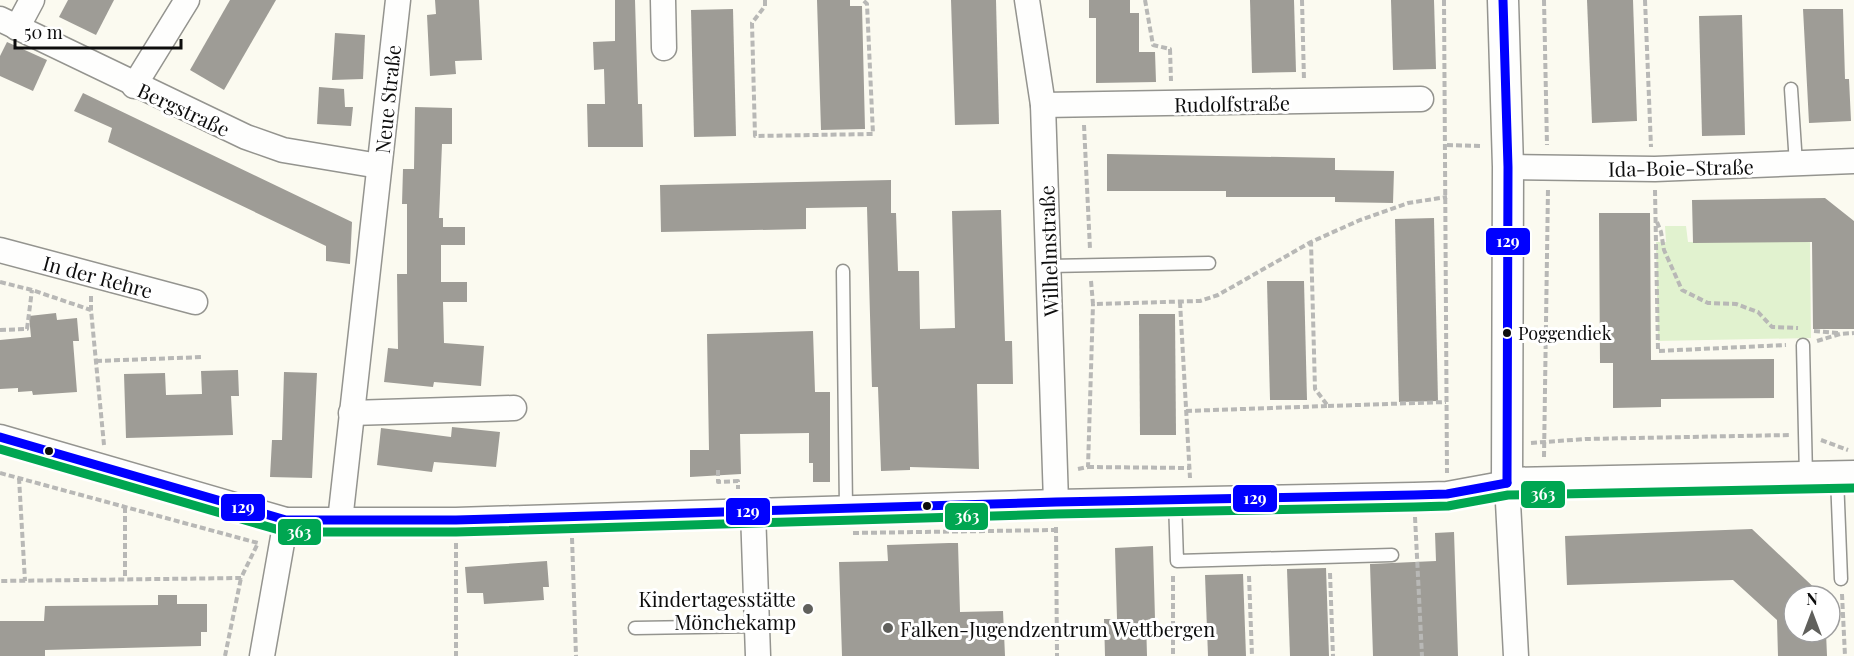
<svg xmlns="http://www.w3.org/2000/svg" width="1854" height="656" viewBox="0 0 1854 656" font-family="'Playfair Display',serif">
<rect width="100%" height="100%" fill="#fbfaf0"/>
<path fill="#e1f2cf" d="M1665 226H1686L1688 242 1810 240 1811 338 1658 341 1656 242H1666Z"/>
<g fill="#9e9c96">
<path d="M68 0H114L96 35 59 17Z"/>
<path d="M230 0H276L224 90 190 70Z"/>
<path d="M435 0H479L482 60 455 61 456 74 430 76 427 15 436 14Z"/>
<path d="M615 0H635L638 104H642L643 147H588L587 104H605L604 69 594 70 593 42 615 41Z"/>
<path d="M817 0H850V6H862L865 129 821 130Z"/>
<path d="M951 0H996L999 124 955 125Z"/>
<path d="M1089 0H1130V13H1139V52H1155L1156 82 1096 83V18H1089Z"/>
<path d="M1250 0H1294L1296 72 1252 73Z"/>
<path d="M1391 0H1434L1436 69 1393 70Z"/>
<path d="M1587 0H1633L1637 121 1592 123Z"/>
<path d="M733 9 736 136 694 137 691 10Z"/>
<path d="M1803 9H1843L1845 79H1849L1851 121 1809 123Z"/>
<path d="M1742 15 1745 135 1702 136 1699 16Z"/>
<path d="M335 33 365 35 363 79 332 80Z"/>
<path d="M7 42 47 60 33 91 0 76V56Z"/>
<path d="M319 87 344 89 345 107H353L351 126 317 124Z"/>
<path d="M83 93 352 222 350 264 326 261V246L108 142 112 128 74 111Z"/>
<path d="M415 107 452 108V144H442L439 218H443V227H465V245H441V282H467V302H443L444 343 484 346 481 386 434 382 433 387 384 382 388 348 398 349 397 274H407V204H402L403 169H414Z"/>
<path d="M1107 154 1335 158V170L1394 171 1393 203 1335 202V197H1226V191H1107Z"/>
<path d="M891 180V213H896L898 271H919L920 329 955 328 952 211 1001 210 1005 341H1012L1013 384H977L979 469 910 467V470L881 471 878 387H872L867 207 806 208V229L661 232 660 185Z"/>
<path d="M1825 198 1854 221V329H1813L1812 242 1693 243 1692 200Z"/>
<path d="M1599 213H1650L1651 360 1774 359V398L1661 399V407L1613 408V363H1600Z"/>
<path d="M1434 218 1438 401 1399 402 1395 219Z"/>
<path d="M1267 281H1304L1307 400H1270Z"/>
<path d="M56 313 57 320 77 318 79 341H73L77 392 33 395 32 391 18 392V388L0 389V340L31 337 29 316Z"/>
<path d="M1139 314H1175L1176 435H1140Z"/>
<path d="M813 331 815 392H830V482H813V463H809V433L740 434 741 474 690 477V450H709L707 334Z"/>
<path d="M238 370 239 396H231L233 435 126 438 124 374 165 373 166 395 202 394 201 371Z"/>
<path d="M284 372 317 373 312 478 270 477 272 440H282Z"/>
<path d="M452 427 500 432 496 467 434 462 432 472 377 465 381 428 451 437Z"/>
<path d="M1752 529 1823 596H1794V632H1826L1827 656H1778L1777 620 1733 580 1567 585 1565 536Z"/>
<path d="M1454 532 1458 656H1373L1370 564 1436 561 1435 533Z"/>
<path d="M949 543H958L960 612 1003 611 1005 656H842L839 562 888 561 887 545Z"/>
<path d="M1153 546 1155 619 1146 620 1147 656H1105L1104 619H1117L1115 548Z"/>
<path d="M547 561 549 587H543L544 600 484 604 483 593H467L465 567Z"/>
<path d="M1326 568 1329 656H1290L1287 569Z"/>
<path d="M1243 574 1246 656H1208L1205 575Z"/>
<path d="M158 595H177V604H207V632H201V646L45 650V656H0V621H44L45 606 158 605Z"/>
</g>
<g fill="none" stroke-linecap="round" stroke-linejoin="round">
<g stroke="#94948f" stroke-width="15">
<g id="service">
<path d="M1791 89 1796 164"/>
<path d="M1049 266 1209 263"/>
<path d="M843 271 846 508"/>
<path d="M1803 345 1806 477"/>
<path d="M1837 477 1841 579"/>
<path d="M1175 500 1177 561 1392 555"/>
<path d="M635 628 757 626"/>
</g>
</g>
<g stroke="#94948f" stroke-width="27">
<g id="minor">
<path d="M663 0 664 48"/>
<path d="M1027 0 1043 105 1056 502"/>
<path d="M0 19 246 137 283 150 379 166"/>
<path d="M17 28 32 0"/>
<path d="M134 86 187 0"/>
<path d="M1043 105 1421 99"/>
<path d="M1508 167 1655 169 1854 161"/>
<path d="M0 250 195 302"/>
<path d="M351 413 514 408"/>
<path d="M0 437 286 520H456L1056 502 1414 495 1447 494 1507 483 1516 656"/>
<path d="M753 511 758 656"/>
<path d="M340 521 398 0"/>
<path d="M262 656 286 520"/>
</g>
</g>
<g stroke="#94948f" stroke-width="33">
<path id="tertiary" d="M1503 0 1508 167 1507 483 1854 476"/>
</g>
<g stroke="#b8b8b6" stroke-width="4" stroke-dasharray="6 3" stroke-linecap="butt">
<path d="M765 0V6L752 23 755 136 873 134 867 4 863 0"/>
<path d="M1145 0 1153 45 1170 49 1171 81"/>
<path d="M1302 0 1304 80"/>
<path d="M1444 0 1447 473"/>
<path d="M1544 0 1547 145"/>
<path d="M1645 0 1651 147"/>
<path d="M1084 125 1090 249"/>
<path d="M1447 145 1483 146"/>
<path d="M1655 190 1658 351 1786 345"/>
<path d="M1657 222 1661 232 1664 250 1682 290 1708 303 1736 304 1758 312 1772 327 1798 328"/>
<path d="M1091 281 1093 304 1200 301 1218 295 1311 242 1360 220 1408 203 1447 197"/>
<path d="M0 282 32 290 91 310 104 445"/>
<path d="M91 296V310"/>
<path d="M1180 302 1190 478"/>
<path d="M0 330 27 329 32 290"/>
<path d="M1814 331 1839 333"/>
<path d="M1817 341 1840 334 1854 333"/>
<path d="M96 361 203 357"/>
<path d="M1328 406 1446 402"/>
<path d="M1186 411 1328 406 1315 389 1311 242"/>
<path d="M1821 440 1848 450"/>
<path d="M1531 443 1585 439 1790 435"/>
<path d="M1544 457 1548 188"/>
<path d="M1088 467 1190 468"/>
<path d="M1078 469 1088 467 1093 304"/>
<path d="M718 470V482L738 481V489"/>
<path d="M0 473 258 543 241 578 0 581"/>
<path d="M19 478 25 581"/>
<path d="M125 507V579"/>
<path d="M1415 517 1422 656"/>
<path d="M1056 527 1057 656"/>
<path d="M853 533 1056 530"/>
<path d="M572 538 576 656"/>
<path d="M456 543V656"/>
<path d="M1330 573 1333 656"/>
<path d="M1173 576V656"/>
<path d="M1249 576 1252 656"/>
<path d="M1842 594 1845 656"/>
<path d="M225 656 241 578"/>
</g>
<use href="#service" stroke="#fefefd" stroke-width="12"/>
<use href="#minor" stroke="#fefefd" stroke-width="24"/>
<use href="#tertiary" stroke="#fefefd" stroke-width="30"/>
<g stroke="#fff" stroke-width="14">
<g id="bus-1">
<path d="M1503 0 1508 167 1507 483"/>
<path d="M0 437 286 520H456L1056 502 1414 495 1447 494 1507 483"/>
</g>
</g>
<g stroke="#fff" stroke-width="14">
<path id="bus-2" d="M0 449 286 532H456L1056 514 1414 507 1448 506 1508 495 1854 488"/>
</g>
<use href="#bus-1" stroke="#00f" stroke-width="9"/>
<use href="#bus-2" stroke="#00a651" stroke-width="9"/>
</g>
<g fill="#0d0d0d" stroke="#fff" stroke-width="2">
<circle cx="1507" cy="333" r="5"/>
<circle cx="49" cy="451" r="5"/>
<circle cx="927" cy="506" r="5"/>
</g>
<g fill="#60605c" stroke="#fff" stroke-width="2">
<circle cx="808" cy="609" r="6"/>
<circle cx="888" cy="628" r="6"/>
</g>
<g text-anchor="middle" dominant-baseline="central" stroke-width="6" stroke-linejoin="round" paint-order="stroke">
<g font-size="18" fill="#0d0d0d" stroke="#fff" text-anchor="start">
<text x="1518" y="333">Poggendiek</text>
</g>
<g font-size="20" fill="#0d0d0d" stroke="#fff">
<text transform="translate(387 99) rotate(-84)">Neue Straße</text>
<text transform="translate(1232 103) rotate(-1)">Rudolfstraße</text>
<text transform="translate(184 109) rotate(25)">Bergstraße</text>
<text transform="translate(1681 167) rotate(-1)">Ida-Boie-Straße</text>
<text transform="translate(1048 251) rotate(-92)">Wilhelmstraße</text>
<text transform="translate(98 276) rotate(15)">In der Rehre</text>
</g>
<g font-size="20" fill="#0d0d0d" stroke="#fff" text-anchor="end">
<text x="796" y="598">Kindertagesstätte<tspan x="796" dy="23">Mönchekamp</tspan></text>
<text x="900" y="628" text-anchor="start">Falken-Jugendzentrum Wettbergen</text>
</g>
</g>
<g stroke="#fff" stroke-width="2">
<rect x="1485" y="227" width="46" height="29" rx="6" fill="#00f"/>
<rect x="1520" y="480" width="46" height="29" rx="6" fill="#00a651"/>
<rect x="1232" y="484" width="46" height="29" rx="6" fill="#00f"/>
<rect x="220" y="493" width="46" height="29" rx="6" fill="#00f"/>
<rect x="725" y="497" width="46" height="29" rx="6" fill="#00f"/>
<rect x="944" y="502" width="45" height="29" rx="6" fill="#00a651"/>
<rect x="277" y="518" width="45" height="28" rx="6" fill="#00a651"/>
</g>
<g font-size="16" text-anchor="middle" font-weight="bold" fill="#fff">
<text x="1508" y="247">129</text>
<text x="1543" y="500">363</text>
<text x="1255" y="504">129</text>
<text x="243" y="513">129</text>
<text x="748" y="517">129</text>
<text x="967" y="522">363</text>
<text x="299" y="538">363</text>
</g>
<g transform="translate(1812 614)"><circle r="28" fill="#ffffff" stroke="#9e9e9e" stroke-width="1.5"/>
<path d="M0-4.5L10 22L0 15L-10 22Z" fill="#60605c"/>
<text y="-9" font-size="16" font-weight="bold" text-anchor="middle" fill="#0d0d0d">N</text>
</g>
<path d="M15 39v9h166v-9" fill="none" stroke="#0d0d0d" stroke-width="3"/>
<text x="24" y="39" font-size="18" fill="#0d0d0d" stroke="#ffffff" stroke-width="4.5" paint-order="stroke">50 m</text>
</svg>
